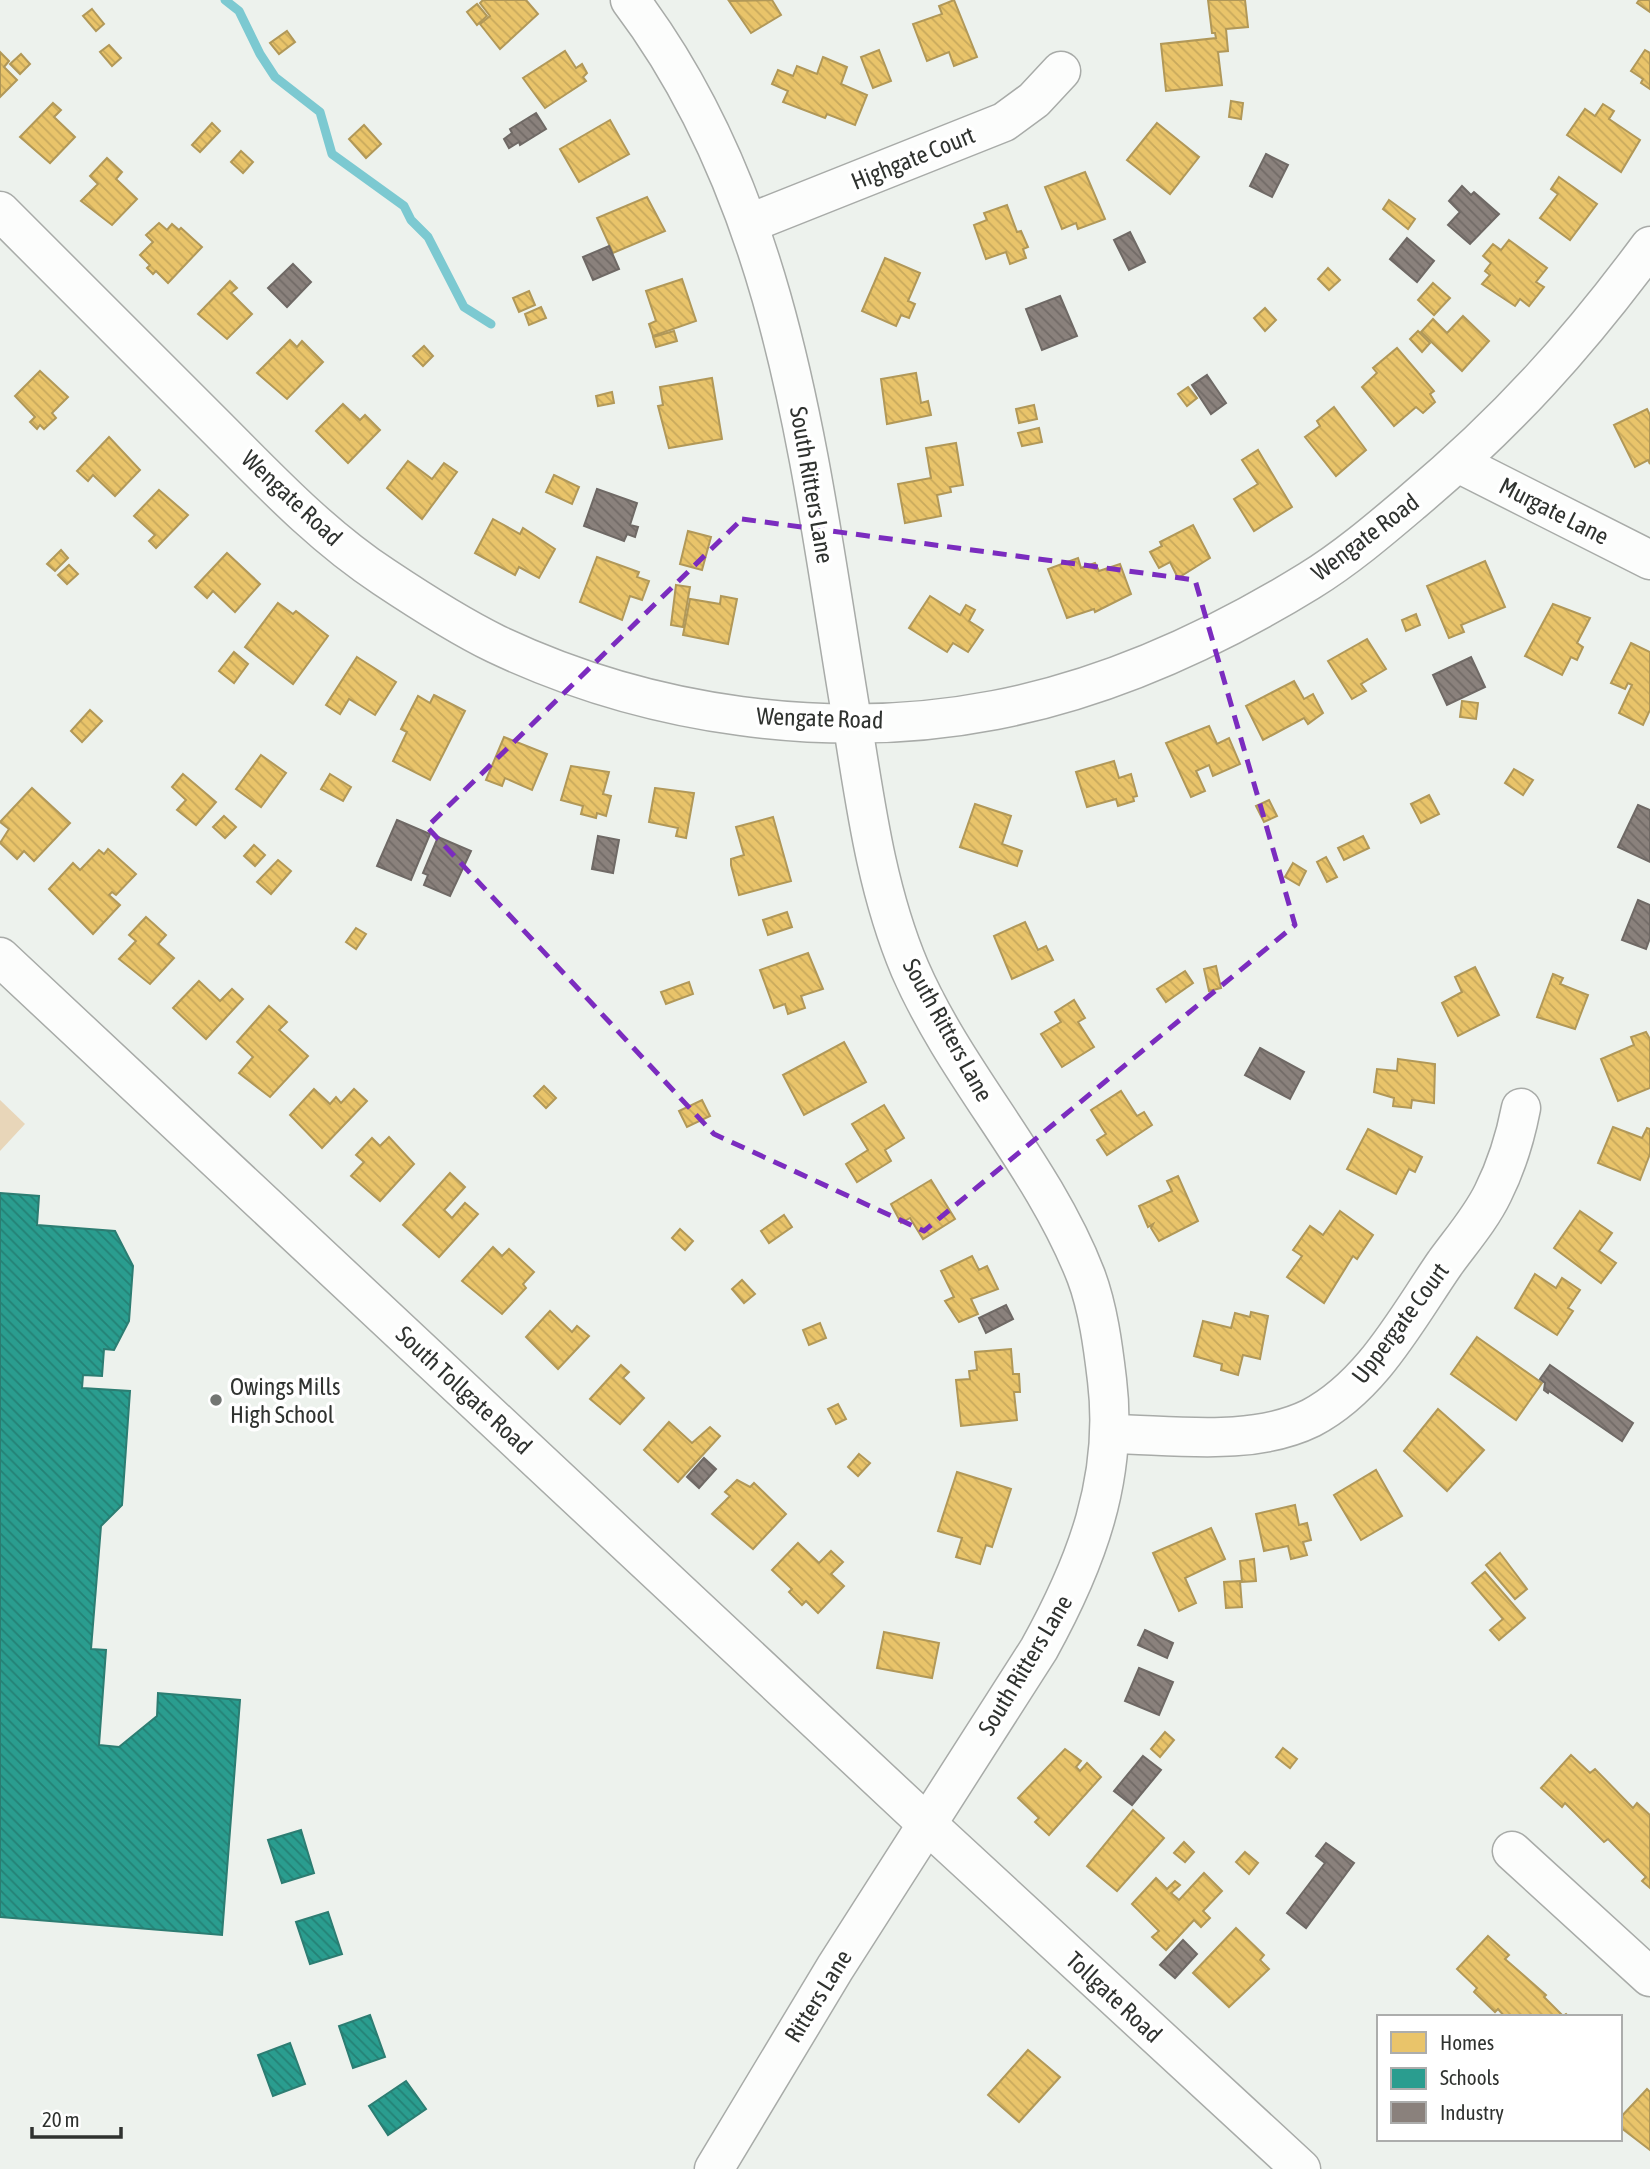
<svg xmlns="http://www.w3.org/2000/svg" width="1650" height="2169" viewBox="0 0 1650 2169" font-family="'Asap Condensed',sans-serif">
<defs>
<pattern id="homes-back-hatch" width="6" height="6" patternUnits="userSpaceOnUse" patternTransform="scale(1.75)"><rect width="6" height="6" fill="#e9c46a"/><path d="M-1 5l2 2M0 0l6 6M5-1l2 2" fill="none" stroke="#c8a95c"/></pattern>
<pattern id="schools-back-hatch" width="6" height="6" patternUnits="userSpaceOnUse" patternTransform="scale(1.75)"><rect width="6" height="6" fill="#2a9d8f"/><path d="M-1 5l2 2M0 0l6 6M5-1l2 2" fill="none" stroke="#248175"/></pattern>
<pattern id="industry-back-hatch" width="6" height="6" patternUnits="userSpaceOnUse" patternTransform="scale(1.75)"><rect width="6" height="6" fill="#8a817c"/><path d="M-1 5l2 2M0 0l6 6M5-1l2 2" fill="none" stroke="#716a66"/></pattern>
</defs>
<rect width="100%" height="100%" fill="#edf2ed"/>
<path fill="#e8d6b9" d="M0 1100 25 1124 0 1151Z"/>
<g fill="url(#homes-back-hatch)" stroke="#b19858" stroke-width="2">
<path d="M483 0H526L538 14 500 49 480 24 490 16 480 3Z"/>
<path d="M772 0 781 15 751 33 729 1Z"/>
<path d="M954 0 977 57 954 66 949 52 927 61 913 24 942 14 939 6Z"/>
<path d="M1208 0H1245L1248 27 1226 29 1228 51 1218 52 1222 85 1166 91 1161 44 1216 38 1215 33H1212Z"/>
<path d="M1639 0H1650V12L1637 3Z"/>
<path d="M477 4 487 16 477 25 467 12Z"/>
<path d="M92 9 104 24 96 31 83 16Z"/>
<path d="M287 31 295 42 279 54 270 43Z"/>
<path d="M109 45 121 58 112 66 100 52Z"/>
<path d="M879 50 891 81 873 88 861 57Z"/>
<path d="M1645 50 1650 53V89L1641 83 1643 79 1631 71Z"/>
<path d="M565 51 576 68 582 64 587 73 583 77 586 81 545 108 523 78Z"/>
<path d="M0 52 9 61 4 67 17 80 0 97Z"/>
<path d="M21 54 30 64 20 74 10 64Z"/>
<path d="M823 57 847 67 841 84 867 95 855 125 827 114 825 118 783 102 788 91 772 84 778 70 793 76 797 66 817 74Z"/>
<path d="M1231 101 1243 103 1241 119 1229 117Z"/>
<path d="M53 103 61 110 54 117 75 137 50 163 20 137Z"/>
<path d="M1603 104 1614 111 1609 119 1640 140 1621 172 1567 135 1585 109 1595 116Z"/>
<path d="M610 120 629 154 579 182 560 149Z"/>
<path d="M212 123 220 131 200 152 192 145Z"/>
<path d="M1157 123 1199 157 1170 194 1127 160Z"/>
<path d="M364 125 381 144 366 158 349 139Z"/>
<path d="M241 151 253 162 243 173 231 162Z"/>
<path d="M107 158 122 172 116 179 137 199 112 225 81 201 98 184 90 176Z"/>
<path d="M1085 172 1105 219 1078 229 1076 223 1062 229 1045 187Z"/>
<path d="M1559 177 1597 204 1570 240 1540 218 1558 194 1551 189Z"/>
<path d="M647 197 665 231 613 253 597 218Z"/>
<path d="M1389 200 1415 219 1408 229 1383 209Z"/>
<path d="M1007 205 1017 232 1021 231 1028 247 1023 249 1026 258 1010 264 1006 252 986 259 974 225 987 220 984 213Z"/>
<path d="M159 223 167 230 172 224 179 230 181 228 202 247 168 283 156 271 153 274 147 268 150 265 140 255 153 242 146 235Z"/>
<path d="M1509 240 1547 268 1536 282 1544 287 1529 306 1520 299 1515 306 1482 284 1490 275 1485 271 1491 263 1483 256 1493 244 1501 250Z"/>
<path d="M885 258 920 273 908 301 915 304 909 318 901 315 896 326 862 311Z"/>
<path d="M1328 268 1340 280 1329 290 1318 279Z"/>
<path d="M682 279 696 321 653 336 649 324 656 321 646 291Z"/>
<path d="M230 281 237 288 231 293 252 314 227 339 198 314Z"/>
<path d="M1433 283 1450 298 1434 315 1418 300Z"/>
<path d="M529 291 535 305 519 312 513 298Z"/>
<path d="M541 307 546 318 529 325 525 314Z"/>
<path d="M1265 308 1276 320 1265 331 1254 318Z"/>
<path d="M1463 316 1489 341 1462 371 1421 332 1433 319 1447 333Z"/>
<path d="M674 331 677 341 656 347 653 337Z"/>
<path d="M1418 331 1430 343 1422 352 1410 339Z"/>
<path d="M290 340 297 347 302 341 323 362 287 399 257 373Z"/>
<path d="M424 346 433 356 423 366 413 356Z"/>
<path d="M1397 348 1434 391 1430 394 1435 402 1423 413 1416 407 1394 426 1362 387 1377 373 1373 368Z"/>
<path d="M40 371 68 397 52 413 56 418 44 429 40 425 37 429 30 422 35 417 15 396Z"/>
<path d="M916 373 921 403 928 401 931 415 887 424 881 379Z"/>
<path d="M712 378 722 439 669 448 658 406 663 405 660 387Z"/>
<path d="M1188 387 1197 398 1187 406 1178 394Z"/>
<path d="M612 392 614 403 598 406 596 396Z"/>
<path d="M343 404 360 420 365 415 380 430 348 463 316 431Z"/>
<path d="M1034 405 1037 419 1019 423 1016 409Z"/>
<path d="M1334 407 1366 450 1336 476 1305 437 1320 426 1317 421Z"/>
<path d="M1647 409 1650 415V464L1648 460 1635 467 1614 425Z"/>
<path d="M1039 428 1042 442 1022 446 1018 433Z"/>
<path d="M109 437 140 470 115 496 93 475 88 481 77 471Z"/>
<path d="M956 443 963 485 950 487 951 492 937 495 941 516 905 523 898 484 931 478 926 448Z"/>
<path d="M1258 450 1292 507 1254 531 1234 499 1258 484 1242 460Z"/>
<path d="M408 461 432 479 444 463 457 472 422 519 387 488Z"/>
<path d="M554 475 579 487 572 504 546 492Z"/>
<path d="M159 490 188 515 156 548 149 541 155 535 134 516Z"/>
<path d="M493 519 520 534 523 528 555 549 539 578 519 567 515 575 475 553Z"/>
<path d="M1193 525 1210 558 1178 578 1170 562 1159 568 1150 552 1162 546 1160 542Z"/>
<path d="M688 531 711 537 702 570 680 564Z"/>
<path d="M61 550 68 558 55 571 47 564Z"/>
<path d="M227 553 260 584 235 612 213 591 207 598 195 587Z"/>
<path d="M597 557 639 572 637 577 649 581 642 600 630 596 622 620 580 602Z"/>
<path d="M1078 558 1081 568 1095 563 1099 571 1120 564 1131 594 1095 612 1094 609 1067 618 1048 569Z"/>
<path d="M1485 561 1505 607 1461 625 1464 632 1449 638 1427 586Z"/>
<path d="M69 565 78 574 67 584 58 575Z"/>
<path d="M676 585 690 587 683 627 671 625Z"/>
<path d="M721 596 737 599 728 644 683 635 690 599 720 604Z"/>
<path d="M930 596 960 615 966 605 975 610 969 621 983 630 968 652 953 643 947 652 909 628Z"/>
<path d="M278 603 293 614 296 611 328 636 293 684 245 647Z"/>
<path d="M1553 604 1590 618 1577 643 1583 647 1577 660 1571 657 1562 675 1525 656Z"/>
<path d="M1416 614 1420 625 1406 631 1402 620Z"/>
<path d="M1367 639 1386 669 1361 684 1366 691 1352 699 1328 661Z"/>
<path d="M1631 643 1650 652V710L1643 725 1619 713 1632 685 1628 683 1625 689 1611 683Z"/>
<path d="M234 652 248 664 234 683 219 671Z"/>
<path d="M357 657 396 682 375 715 349 699 340 714 326 705Z"/>
<path d="M1294 681 1304 699 1313 694 1323 713 1308 724 1304 718 1263 740 1246 706Z"/>
<path d="M434 695 465 711 430 780 393 761 407 732 401 729 418 696 430 703Z"/>
<path d="M1462 701 1478 703 1476 719 1460 717Z"/>
<path d="M90 710 102 721 82 742 71 731Z"/>
<path d="M1209 726 1217 744 1229 738 1240 764 1213 776 1209 765 1196 771 1205 791 1191 797 1166 743Z"/>
<path d="M504 737 547 754 532 790 505 778 502 786 486 780Z"/>
<path d="M261 755 286 773 261 807 236 789Z"/>
<path d="M1114 761 1119 778 1131 774 1137 796 1133 797 1134 801 1118 806 1116 799 1087 807 1076 772Z"/>
<path d="M571 766 609 772 603 794 611 796 606 816 597 813 596 818 581 814 583 806 561 800Z"/>
<path d="M1514 769 1533 780 1523 795 1505 783Z"/>
<path d="M183 774 216 802 196 825 177 810 186 800 172 787Z"/>
<path d="M330 774 351 787 343 801 321 789Z"/>
<path d="M32 788 70 823 34 861 24 851 17 859 0 843 9 829 0 822Z"/>
<path d="M655 788 694 793 686 838 676 836 678 828 649 822Z"/>
<path d="M1429 795 1439 814 1421 823 1411 804Z"/>
<path d="M1269 800 1277 816 1264 822 1256 806Z"/>
<path d="M975 804 1011 816 1002 844 1022 851 1017 866 960 847Z"/>
<path d="M224 816 236 827 225 838 213 827Z"/>
<path d="M773 817 791 881 739 895 731 865V859L744 855 736 827Z"/>
<path d="M1363 836 1369 848 1344 860 1338 848Z"/>
<path d="M254 845 265 855 255 866 244 856Z"/>
<path d="M108 849 136 874 116 895 112 892 109 895 120 905 93 934 49 889 73 863 80 870 99 850 104 854Z"/>
<path d="M1326 857 1337 877 1327 882 1317 862Z"/>
<path d="M278 860 291 871 271 894 257 882Z"/>
<path d="M1293 863 1306 871 1299 885 1285 877Z"/>
<path d="M787 912 792 927 768 935 763 920Z"/>
<path d="M146 917 166 935 158 944 174 958 150 984 119 959 136 941 129 935Z"/>
<path d="M1025 922 1038 950 1046 946 1053 960 1012 979 994 936Z"/>
<path d="M356 928 366 934 356 949 346 942Z"/>
<path d="M808 953 823 989 801 996 805 1008 788 1014 785 1004 774 1008 760 970Z"/>
<path d="M1216 966 1221 988 1209 991 1204 969Z"/>
<path d="M1475 967 1499 1015 1458 1036 1442 1003 1462 992 1455 977Z"/>
<path d="M1185 971 1193 983 1166 1002 1157 989Z"/>
<path d="M1553 974 1563 978 1560 984 1588 995 1575 1029 1537 1017Z"/>
<path d="M199 981 220 1001 232 989 243 999 206 1039 173 1008Z"/>
<path d="M689 982 693 994 666 1004 661 992Z"/>
<path d="M1074 1000 1085 1018 1078 1022 1094 1047 1062 1067 1041 1034 1061 1022 1055 1012Z"/>
<path d="M269 1006 287 1022 279 1030 308 1056 270 1097 239 1073 253 1057 237 1042Z"/>
<path d="M1646 1032 1650 1039V1088L1618 1101 1601 1059 1634 1045 1631 1037Z"/>
<path d="M844 1042 866 1082 804 1115 783 1075Z"/>
<path d="M1398 1059 1435 1064 1434 1103 1412 1100 1411 1108 1393 1106 1394 1098 1374 1092 1377 1069 1397 1071Z"/>
<path d="M544 1086 556 1098 546 1108 534 1096Z"/>
<path d="M314 1089 330 1104 336 1097 341 1103 354 1089 367 1101 322 1148 290 1115Z"/>
<path d="M1121 1091 1137 1116 1144 1112 1152 1125 1107 1155 1097 1140 1106 1134 1091 1110Z"/>
<path d="M702 1100 710 1116 687 1127 679 1111Z"/>
<path d="M884 1105 904 1138 885 1150 891 1161 857 1182 846 1164 868 1150 852 1124Z"/>
<path d="M1613 1127 1642 1138 1647 1128 1650 1129V1154L1640 1180 1598 1163Z"/>
<path d="M1368 1129 1422 1157 1415 1172 1409 1169 1396 1194 1347 1169Z"/>
<path d="M389 1137 414 1164 380 1201 351 1176 364 1162 356 1155 372 1138 380 1146Z"/>
<path d="M450 1173 465 1187 444 1210 452 1218 465 1203 478 1214 439 1257 403 1225Z"/>
<path d="M1178 1176 1198 1221 1159 1241 1151 1228 1153 1224 1148 1227 1139 1206 1172 1191 1167 1181Z"/>
<path d="M931 1180 955 1219 923 1239 910 1218 901 1223 891 1204Z"/>
<path d="M1340 1211 1373 1235 1357 1259 1353 1256 1324 1303 1287 1277 1302 1256 1293 1250 1310 1226 1323 1235Z"/>
<path d="M1580 1211 1612 1233 1599 1251 1616 1263 1601 1283 1554 1248Z"/>
<path d="M784 1215 792 1227 769 1243 761 1231Z"/>
<path d="M680 1229 693 1241 685 1250 672 1238Z"/>
<path d="M493 1247 502 1256 509 1249 534 1272 523 1284 526 1288 502 1314 462 1281Z"/>
<path d="M972 1256 979 1270 987 1266 998 1289 971 1299 978 1314 959 1322 945 1301 954 1297 941 1271Z"/>
<path d="M1535 1274 1556 1288 1562 1278 1580 1290 1568 1308 1573 1311 1557 1335 1515 1308Z"/>
<path d="M742 1280 755 1294 744 1303 732 1289Z"/>
<path d="M550 1311 572 1332 577 1326 589 1336 558 1369 526 1337Z"/>
<path d="M1251 1312 1268 1316 1260 1359 1243 1355 1238 1375 1221 1370 1222 1364 1194 1356 1203 1321 1231 1328 1235 1313 1250 1317Z"/>
<path d="M820 1323 826 1338 809 1345 803 1330Z"/>
<path d="M1477 1337 1542 1383 1516 1420 1451 1374Z"/>
<path d="M1011 1349 1013 1374H1019L1020 1392H1014L1017 1420 961 1426 956 1380 970 1379 969 1371 977 1370 975 1352Z"/>
<path d="M621 1365 629 1372 623 1378 644 1398 620 1424 590 1399Z"/>
<path d="M838 1404 846 1419 836 1424 828 1409Z"/>
<path d="M1438 1409 1484 1450 1447 1491 1404 1451Z"/>
<path d="M669 1422 692 1443 710 1427 720 1436 678 1482 644 1450Z"/>
<path d="M859 1454 870 1463 858 1476 848 1467Z"/>
<path d="M1376 1470 1402 1516 1361 1540 1334 1495Z"/>
<path d="M957 1472 1011 1489 992 1547 986 1545 980 1564 956 1557 962 1538 938 1531Z"/>
<path d="M737 1480 750 1487 754 1483 786 1514 753 1549 712 1514 730 1496 725 1492Z"/>
<path d="M1295 1505 1299 1525 1307 1523 1311 1540 1303 1542 1307 1555 1291 1559 1288 1546 1264 1551 1256 1514Z"/>
<path d="M1211 1528 1225 1559 1185 1578 1196 1603 1179 1611 1153 1553Z"/>
<path d="M798 1543 819 1563 831 1551 843 1562 831 1574 844 1586 818 1613 806 1601 802 1605 789 1592 792 1589 772 1570Z"/>
<path d="M1500 1553 1527 1589 1515 1599 1486 1565Z"/>
<path d="M1254 1559 1256 1581 1242 1582 1240 1561Z"/>
<path d="M1485 1572 1525 1618 1499 1640 1490 1630 1503 1619 1472 1583Z"/>
<path d="M1240 1581 1242 1607 1226 1608 1224 1582Z"/>
<path d="M884 1632 939 1643 932 1678 877 1668Z"/>
<path d="M1165 1732 1174 1740 1160 1757 1151 1749Z"/>
<path d="M1283 1748 1297 1759 1290 1768 1276 1757Z"/>
<path d="M1065 1749 1081 1761 1076 1767 1080 1771 1087 1763 1101 1777 1049 1835 1035 1822 1039 1818 1018 1798Z"/>
<path d="M1571 1755 1590 1773 1595 1769 1633 1808 1637 1803 1650 1815V1888L1642 1881 1646 1877 1608 1839 1604 1842 1565 1803 1562 1807 1541 1788Z"/>
<path d="M1133 1810 1164 1838 1117 1891 1087 1866Z"/>
<path d="M1184 1842 1194 1852 1185 1862 1174 1853Z"/>
<path d="M1245 1852 1258 1863 1249 1874 1236 1862Z"/>
<path d="M1204 1873 1222 1891 1203 1911 1210 1918 1201 1927 1194 1920 1166 1950 1152 1937 1159 1931 1132 1904 1156 1878 1167 1889 1175 1881 1180 1885 1171 1893 1179 1900Z"/>
<path d="M1236 1928 1264 1955 1260 1960 1269 1969 1229 2007 1193 1973Z"/>
<path d="M1488 1936 1509 1955 1505 1959 1546 1995 1544 1997 1563 2016 1566 2014 1569 2017H1505L1498 2009 1495 2012 1474 1992 1477 1988 1457 1969Z"/>
<path d="M1028 2050 1060 2077 1019 2122 988 2095Z"/>
<path d="M1647 2089 1650 2092V2150L1620 2127V2118Z"/>
</g>
<g fill="url(#schools-back-hatch)" stroke="#2c7d72" stroke-width="2">
<path d="M0 1193 39 1196 37 1225 115 1231 133 1266 129 1321 114 1350 104 1349 102 1376 83 1375 82 1388 130 1391 122 1505 101 1526 91 1649 106 1650 99 1745 119 1747 157 1716 158 1693 240 1700 222 1935 0 1917Z"/>
<path d="M301 1830 314 1873 282 1883 268 1840Z"/>
<path d="M328 1912 342 1954 310 1964 296 1922Z"/>
<path d="M370 2015 385 2057 353 2068 339 2026Z"/>
<path d="M290 2043 305 2084 273 2096 258 2055Z"/>
<path d="M406 2081 426 2109 388 2135 369 2106Z"/>
</g>
<g fill="url(#industry-back-hatch)" stroke="#6f6965" stroke-width="2">
<path d="M536 113 546 129 520 145 519 142 509 148 504 139 512 133 510 129Z"/>
<path d="M1266 154 1288 165 1272 197 1250 186Z"/>
<path d="M1462 186 1471 195 1474 192 1499 214 1470 244 1448 225 1460 212 1449 201Z"/>
<path d="M1130 232 1145 262 1129 270 1114 240Z"/>
<path d="M1407 238 1434 261 1417 282 1390 259Z"/>
<path d="M609 246 619 269 593 280 583 257Z"/>
<path d="M293 264 311 282 287 307 268 288Z"/>
<path d="M1060 296 1077 336 1042 350 1026 309Z"/>
<path d="M1207 375 1226 403 1211 414 1192 385Z"/>
<path d="M597 489 637 503 630 525 638 527 635 537 627 534 624 541 584 526Z"/>
<path d="M1471 657 1485 687 1447 705 1433 675Z"/>
<path d="M1638 805 1650 810V862L1618 847Z"/>
<path d="M397 820 430 834 411 880 377 866Z"/>
<path d="M598 836 619 840 613 873 592 869Z"/>
<path d="M438 837 471 851 450 896 424 885 428 875 423 873Z"/>
<path d="M1638 900 1650 905V938L1646 949 1622 940Z"/>
<path d="M1260 1048 1304 1072 1290 1099 1245 1075Z"/>
<path d="M1006 1305 1013 1319 986 1333 979 1318Z"/>
<path d="M1550 1365 1633 1423 1622 1441 1549 1391 1548 1393 1544 1390 1545 1383 1540 1379Z"/>
<path d="M704 1458 716 1469 699 1488 687 1477Z"/>
<path d="M1145 1630 1173 1643 1167 1658 1138 1645Z"/>
<path d="M1139 1668 1173 1682 1159 1715 1125 1701Z"/>
<path d="M1143 1756 1161 1770 1132 1805 1114 1791Z"/>
<path d="M1326 1843 1354 1863 1306 1928 1287 1913 1325 1863 1316 1856Z"/>
<path d="M1183 1940 1197 1954 1175 1978 1160 1965Z"/>
</g>
<g fill="none" stroke-linecap="round" stroke-linejoin="round">
<path stroke="#7cc9d1" stroke-width="9" d="M225 0 239 11 260 54 275 77 320 112 332 154 404 206 411 220 428 237 464 307 491 324"/>
<g stroke="#a8aba8" stroke-width="41">
<g id="minor">
<path d="M630 0C783 202 809 460 849 702 864 792 874 884 910 969 957 1077 1043 1165 1086 1276 1098 1308 1103 1346 1107 1380 1119 1478 1086 1564 1039 1649L835 1968 714 2169"/>
<path d="M0 211C71 282 142 353 213 424 267 478 320 535 384 577 420 601 457 625 496 644 648 716 830 742 995 710 1105 689 1213 640 1309 581 1345 559 1379 530 1412 502 1507 422 1576 346 1650 246"/>
<path d="M750 223 1004 122 1034 100 1061 71"/>
<path d="M1458 463 1650 560"/>
<path d="M0 957 927 1824 1301 2169"/>
<path d="M1112 1434C1175 1435 1252 1447 1311 1418 1372 1386 1407 1318 1445 1263 1461 1241 1481 1218 1493 1193 1507 1165 1515 1139 1521 1108"/>
<path d="M1512 1851 1650 1977"/>
</g>
</g>
<use href="#minor" stroke="#fcfdfc" stroke-width="38"/>
</g>
<path fill="none" stroke="#7b2cbf" stroke-width="5" stroke-dasharray="14 9" stroke-linejoin="round" d="M742 519 1195 580 1295 925 924 1231 714 1134 427 827Z"/>
<circle fill="#727572" stroke="#fff" stroke-width="2.5" cx="216" cy="1400" r="7"/>
<g text-anchor="middle" dominant-baseline="central" stroke-width="7" stroke-linejoin="round" paint-order="stroke">
<g font-size="24" fill="#2f322f" stroke="#fff">
<text transform="translate(913 158) rotate(-22)">Highgate Court</text>
<text transform="translate(812 485) rotate(80)">South Ritters Lane</text>
<text transform="translate(292 498) rotate(43)">Wengate Road</text>
<text transform="translate(1554 511) rotate(27)">Murgate Lane</text>
<text transform="translate(1365 537) rotate(-37)">Wengate Road</text>
<text transform="translate(820 718) rotate(2)">Wengate Road</text>
<text transform="translate(948 1030) rotate(61)">South Ritters Lane</text>
<text transform="translate(1400 1323) rotate(-53)">Uppergate Court</text>
<text transform="translate(464 1390) rotate(43)">South Tollgate Road</text>
<text transform="translate(1025 1665) rotate(-59)">South Ritters Lane</text>
<text transform="translate(818 1996) rotate(-58)">Ritters Lane</text>
<text transform="translate(1114 1997) rotate(43)">Tollgate Road</text>
</g>
<g font-size="24" fill="#2f322f" stroke="#fff" text-anchor="start">
<text x="230" y="1386">Owings Mills<tspan x="230" dy="28">High School</tspan></text>
</g>
</g>
<rect x="1377" y="2015" width="245" height="126" fill="#ffffff" stroke="#acadac" stroke-width="2"/>
<rect x="1391" y="2032" width="35" height="21" fill="#e9c46a" stroke="#acadac" stroke-width="2"/>
<text x="1440" y="2050" font-size="21" fill="#2f322f">Homes</text>
<rect x="1391" y="2068" width="35" height="21" fill="#2a9d8f" stroke="#acadac" stroke-width="2"/>
<text x="1440" y="2085" font-size="21" fill="#2f322f">Schools</text>
<rect x="1391" y="2102" width="35" height="21" fill="#8a817c" stroke="#acadac" stroke-width="2"/>
<text x="1440" y="2120" font-size="21" fill="#2f322f">Industry</text>
<path d="M32 2127v10h89v-10" fill="none" stroke="#2f322f" stroke-width="3.5"/>
<text x="42" y="2127" font-size="21" fill="#2f322f" stroke="#ffffff" stroke-width="5" paint-order="stroke">20 m</text>
</svg>
